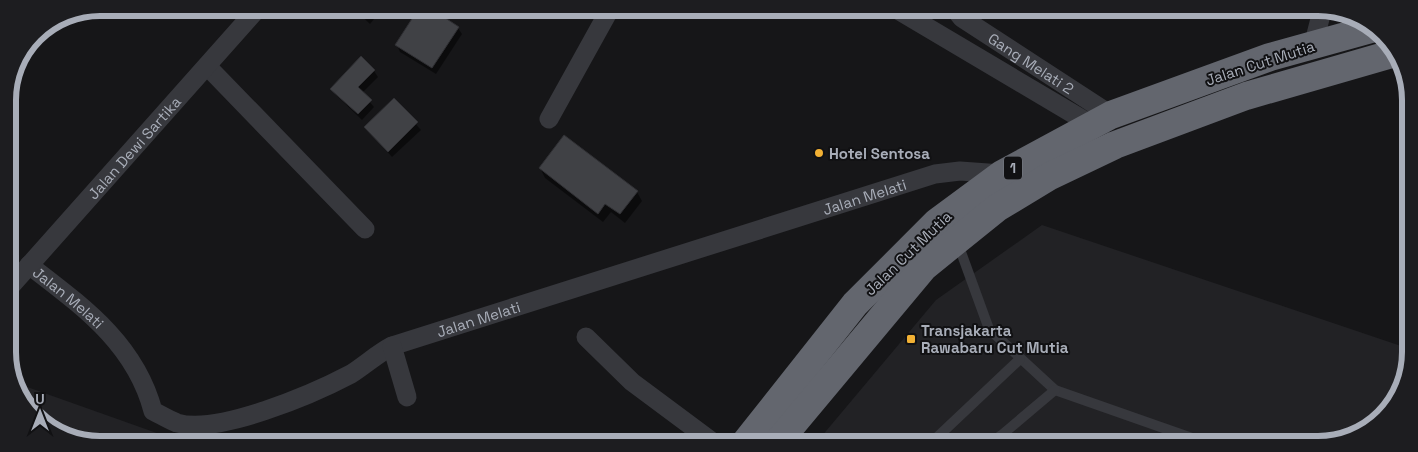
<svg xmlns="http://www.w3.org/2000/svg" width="1418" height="452" viewBox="0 0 1418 452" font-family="'Space Grotesk',sans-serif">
<rect width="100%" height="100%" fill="#161618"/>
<g fill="#222225">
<path d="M1042 225 1407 348V376L1374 425 1324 444 816 443 936 300Z"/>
<path d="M16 383 182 442 76 441 31 413Z"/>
</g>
<g fill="#0007">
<path d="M353 8H383L370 24Z"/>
<path d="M458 28 462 34 436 74 400 52 397 45Z"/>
<path d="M374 71 378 77 362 93 374 107 362 120 336 95 332 89Z"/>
<path d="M394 99 421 130 392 157 365 127Z"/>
<path d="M540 168 637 192 642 201 625 223 611 212 603 222 545 178Z"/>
</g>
<g fill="#404145" stroke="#303034">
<path d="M353 8H374L366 18Z"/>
<path d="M419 8H430L459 27 432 68 395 45Z"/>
<path d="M361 56 375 70 358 87 372 100 358 114 330 89Z"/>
<path d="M394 98 418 122 388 152 364 127Z"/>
<path d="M564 135 638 191 620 214 605 204 598 214 539 168Z"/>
</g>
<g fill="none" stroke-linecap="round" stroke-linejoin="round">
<g stroke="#37383d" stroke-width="10">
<path d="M957 241 989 329 1055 390 1209 444"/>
<path d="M1000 436 1024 444"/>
<path d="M931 443 1020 359"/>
<path d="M991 444 1055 390"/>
</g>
<g stroke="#37383d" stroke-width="19">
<path d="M898 10 1092 125"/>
<path id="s1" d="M958 10V13L962 18 1111 115"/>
<path d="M1313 46 1322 11"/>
<path d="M207 66 365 229"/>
<path d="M549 119 610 9"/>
<path id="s2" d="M29 265C82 306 135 343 153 411 161 415 169 420 177 423 218 435 313 394 351 374 365 365 377 354 392 346L935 174 960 171 1002 174"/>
<path id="s3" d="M9 288 258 8"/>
<path d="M586 337 632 382 714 443"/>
<path d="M392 346 407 397"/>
</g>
<g stroke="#63666e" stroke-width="28">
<path d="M745 443 855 304 937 222 1002 174 1111 115 1270 57 1371 29"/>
<path d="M777 443 924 267 997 208 1050 176 1115 145 1246 96 1395 53"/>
</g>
</g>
<g fill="#f2b134" stroke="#111113" stroke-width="2">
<circle cx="819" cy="153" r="5"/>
<rect x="906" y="334" width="10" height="10" rx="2.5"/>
</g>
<g text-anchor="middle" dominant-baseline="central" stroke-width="4" stroke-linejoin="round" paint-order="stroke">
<rect fill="#111113" stroke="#7b7e86" stroke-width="1" x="1004" y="156.5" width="18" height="23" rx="4"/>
<g font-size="14" font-weight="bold" fill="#a8adb8">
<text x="1013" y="168">1</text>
</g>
<g font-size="15" fill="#a8adb8" stroke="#111113">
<text stroke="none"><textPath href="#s1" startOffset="92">Gang Melati 2</textPath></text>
<text transform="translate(1260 63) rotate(-18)">Jalan Cut Mutia</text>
<text stroke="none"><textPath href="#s3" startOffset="188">Jalan Dewi Sartika</textPath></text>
<text stroke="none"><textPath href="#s2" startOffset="951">Jalan Melati</textPath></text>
<text transform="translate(908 253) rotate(-44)">Jalan Cut Mutia</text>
<text stroke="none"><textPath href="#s2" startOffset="51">Jalan Melati</textPath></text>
<text stroke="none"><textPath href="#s2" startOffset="546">Jalan Melati</textPath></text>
</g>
<g font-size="15" font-weight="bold" fill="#a8adb8" stroke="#111113" text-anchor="start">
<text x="829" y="153">Hotel Sentosa</text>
<text x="921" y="330">Transjakarta<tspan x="921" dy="17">Rawabaru Cut Mutia</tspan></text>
</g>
</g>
<path d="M0 0H1418V452H0ZM100 16H1318A84 84 0 0 1 1402 100V352A84 84 0 0 1 1318 436H100A84 84 0 0 1 16 352V100A84 84 0 0 1 100 16Z" fill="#1d1d20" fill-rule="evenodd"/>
<path fill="none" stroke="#a8adb8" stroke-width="6" d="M100 16H1318A84 84 0 0 1 1402 100V352A84 84 0 0 1 1318 436H100A84 84 0 0 1 16 352V100A84 84 0 0 1 100 16Z"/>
<g transform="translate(40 412)" stroke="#111113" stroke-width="4" paint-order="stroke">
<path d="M0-4L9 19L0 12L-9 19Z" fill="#a8adb8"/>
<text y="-8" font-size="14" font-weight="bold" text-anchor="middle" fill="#a8adb8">U</text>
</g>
</svg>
